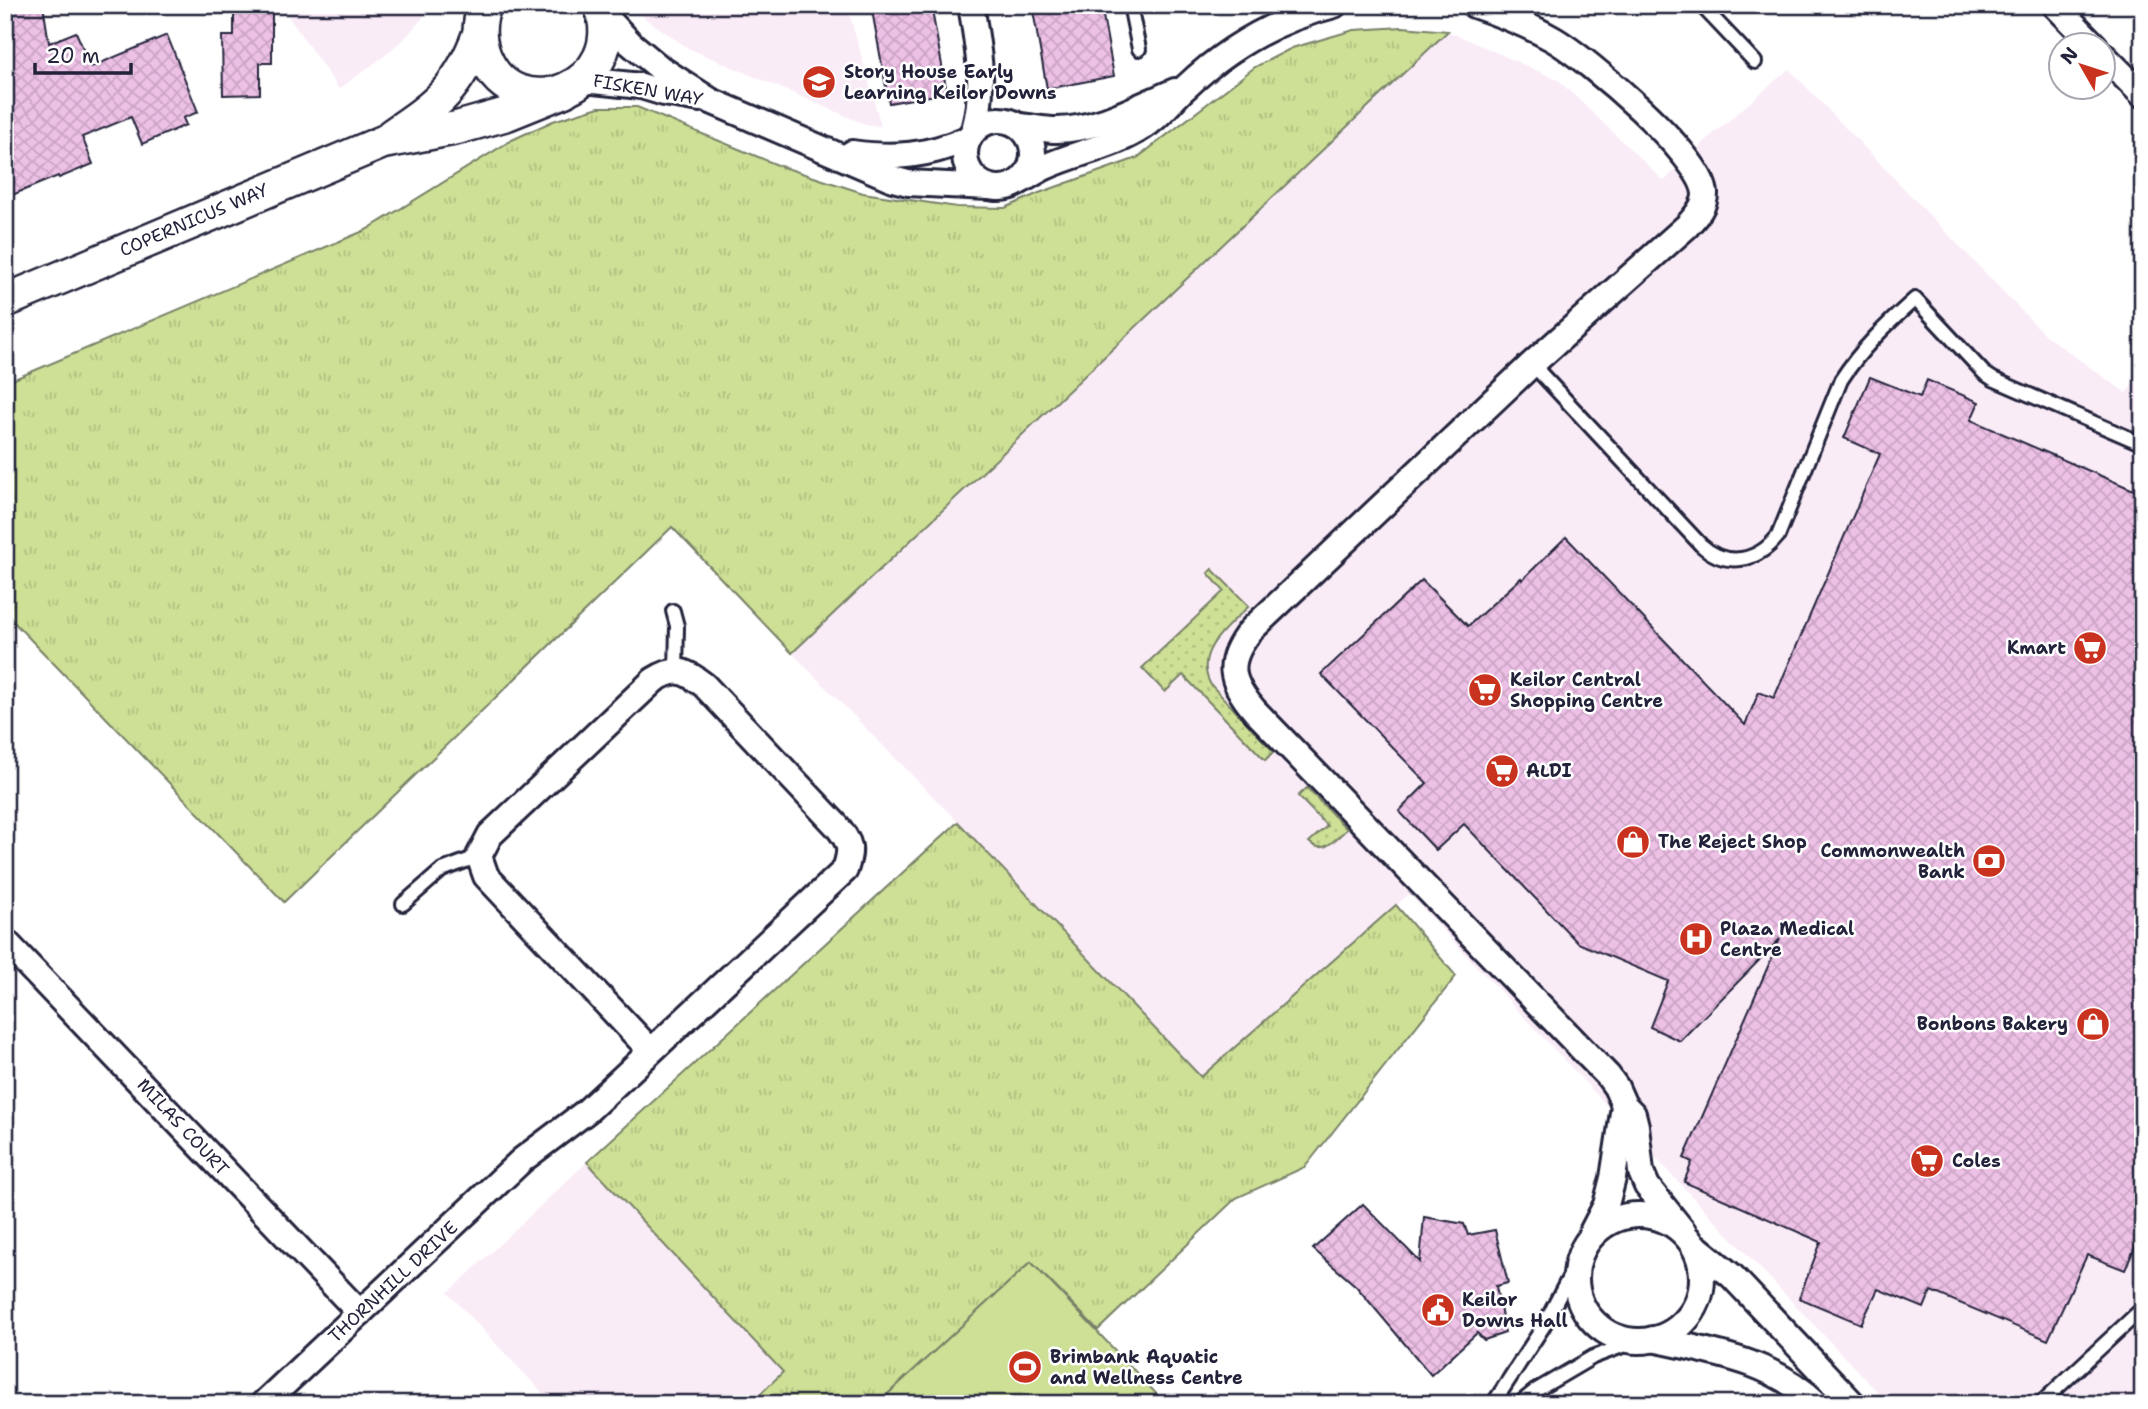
<svg xmlns="http://www.w3.org/2000/svg" width="2148" height="1409" viewBox="0 0 2148 1409" font-family="'Shantell Sans',sans-serif">
<defs>
<pattern id="grass-tufts" width="24" height="20" patternUnits="userSpaceOnUse" patternTransform="scale(1.75)"><rect width="24" height="20" fill="#cde095"/><path d="M3 7l-1-3M5 7V3M7 7l1-3M15 17l-1-3M17 17v-4M19 17l1-3" fill="none" stroke="#b0c081"/></pattern>
<pattern id="garden-dots" width="8" height="8" patternUnits="userSpaceOnUse" patternTransform="scale(1.75)"><rect width="8" height="8" fill="#cde095"/><path d="M2 2h.1M6 6h.1" fill="none" stroke="#b0c081" stroke-width="1.8" stroke-linecap="round"/></pattern>
<pattern id="building-cross-hatch" width="8" height="8" patternUnits="userSpaceOnUse" patternTransform="scale(1.75)"><rect width="8" height="8" fill="#edc0e5"/><path d="M0 0l8 8M0 8l8-8" fill="none" stroke="#cba5c5"/></pattern>
</defs>
<rect width="100%" height="100%" fill="#fff"/>
<filter id="ink" filterUnits="userSpaceOnUse"><feTurbulence type="fractalNoise" baseFrequency=".0143" numOctaves="2"/><feDisplacementMap in="SourceGraphic" scale="14" xChannelSelector="R" yChannelSelector="G"/><feConvolveMatrix kernelMatrix="1 2 1 2 8 2 1 2 1" color-interpolation-filters="sRGB"/></filter>
<g filter="url(#ink)">
<g fill="#faecf7">
<path d="M280 5H434L406 37 383 57 339 89Z"/>
<path d="M632 5H847L881 126 867 125 688 48 646 19Z"/>
<path d="M1448 31 1558 80 1664 181 1712 135 1789 69 2045 335 2126 393 2143 371V1404H1889L1683 1187 1409 894 1201 1077 958 822 792 653Z"/>
<path d="M587 1162 784 1372 750 1404H553L448 1293Z"/>
</g>
<g fill="url(#grass-tufts)" stroke="#788168" stroke-width="2">
<path d="M1403 27 1448 31 792 653 672 527 284 902 5 613V383L366 230 512 140 553 121 599 107H637L780 166 863 193 957 207 1005 208 1039 193 1137 158 1255 67 1292 48 1354 30Z"/>
<path d="M958 822 1201 1077 1396 905 1456 976 1305 1167 1236 1198 1098 1330 1031 1262 877 1404H750L783 1372 587 1162Z"/>
</g>
<g fill="url(#garden-dots)" stroke="#788168" stroke-width="2">
<path d="M1212 569 1249 606C1228 627 1192 652 1211 685L1274 752 1265 760 1183 675 1165 692 1142 668 1224 591 1208 573Z"/>
<path d="M1307 788 1347 829C1335 839 1324 856 1309 842L1327 826 1298 796Z"/>
</g>
<path fill="#cde095" stroke="#788168" stroke-width="2" d="M1031 1262 1166 1404H877Z"/>
<g fill="url(#building-cross-hatch)" stroke="#22223b" stroke-width="2">
<path d="M5 5H43L49 43 76 32 91 67 167 35 198 112 183 118 186 125 142 144 131 117 82 137 93 164 59 178 58 176 5 198Z"/>
<path d="M234 5H272V63H260V94L223 95 222 36H234Z"/>
<path d="M871 5H931L947 93 889 103Z"/>
<path d="M1032 5H1101L1114 76 1047 89Z"/>
<path d="M1870 377 1920 397 1927 380 1979 402 1971 420 2143 494V1229L2125 1270 2087 1255 2048 1340 1931 1291 1924 1308 1878 1289 1861 1324 1799 1298 1821 1242 1684 1182 1692 1162 1684 1158 1780 939 1680 1041 1650 1027 1668 981 1578 943 1464 824 1436 850 1399 811 1427 783 1321 674 1422 580 1468 626 1521 578 1522 580 1566 537 1745 725 1759 692 1774 698 1880 454 1844 438Z"/>
<path d="M1363 1204 1420 1262 1424 1217 1464 1224 1468 1235 1495 1230 1508 1283 1496 1286 1505 1333 1484 1340 1477 1333 1431 1375 1356 1286 1313 1249Z"/>
</g>
<g fill="none" stroke-linecap="round" stroke-linejoin="round">
<g stroke="#22223b" stroke-width="18">
<g id="service">
<path d="M1130 5 1139 49"/>
<path d="M1701 5 1755 62"/>
<path d="M1532 364 1701 545C1727 569 1758 561 1778 536L1841 380C1861 349 1887 324 1915 299L1984 373 1993 379 2143 444"/>
<path d="M673 611 677 626 676 671"/>
<path d="M403 904 442 870 479 856"/>
<path d="M1493 1404 1543 1327 1577 1262"/>
<path d="M1519 1404 1535 1391 1593 1357 1636 1341"/>
<path d="M2040 1404 2143 1308"/>
</g>
</g>
<g stroke="#22223b" stroke-width="30">
<g id="minor">
<path d="M971 5C978 48 986 87 974 130"/>
<path d="M1474 5C1501 14 1528 25 1553 39 1586 58 1703 156 1705 194 1705 207 1695 217 1687 226L1532 364 1251 630C1225 662 1229 681 1255 711L1608 1076 1616 1087 1624 1105 1633 1114 1636 1126 1641 1172 1647 1186 1683 1231"/>
<path d="M2055 5 2095 46"/>
<path d="M604 15 630 43 660 68 711 101 893 179 908 183 988 187"/>
<path d="M2102 54 2143 95"/>
<path d="M584 80 641 86 664 93 700 99"/>
<circle cx="999" cy="154" r="34"/>
<path d="M1020 126C1032 127 1045 130 1057 130 1099 129 1137 107 1175 91"/>
<path d="M852 153C895 159 927 156 967 139"/>
<path d="M1022 180C1029 176 1037 171 1045 167 1078 152 1113 147 1143 127 1161 116 1171 100 1186 87 1228 47 1278 19 1334 5"/>
<path d="M5 941 360 1313"/>
<circle cx="1639" cy="1278" r="63"/>
<path d="M1592 1232 1606 1205 1613 1178 1624 1106"/>
<path d="M1695 1246 1732 1276 1853 1404"/>
<path d="M1653 1339C1711 1352 1772 1360 1817 1404"/>
<path d="M263 1404 522 1160 587 1111 845 870C852 848 851 844 837 826L704 685C684 670 676 666 654 680L490 835 479 856 486 876 650 1050"/>
</g>
</g>
<g stroke="#22223b" stroke-width="37">
<g id="tertiary">
<path d="M485 5C478 22 478 40 485 57 516 132 631 85 600 5"/>
<path d="M392 135C438 104 459 88 479 34"/>
<path d="M5 301 383 142 457 128 507 114 564 91"/>
</g>
</g>
<use href="#service" stroke="#fff" stroke-width="12"/>
<use href="#minor" stroke="#fff" stroke-width="24"/>
<use href="#tertiary" stroke="#fff" stroke-width="32"/>
</g>
</g>
<defs>
<g id="school-disc" transform="scale(1.75)"><circle r="9.5" fill="#c8321e" stroke="#fff"/><path d="M0-5L7-2L0 1L-7-2ZM-4 1L0 2.5L4 1V4Q0 6-4 4Z" fill="#fff"/></g>
<g id="supermarket-disc" transform="scale(1.75)"><circle r="9.5" fill="#c8321e" stroke="#fff"/><path d="M-6-5.5h2.5l.6 2H6L4.5 2H-2.5L-4.4-4H-6ZM-1.5 3.2a1.3 1.3 0 1 0 .1 0ZM3 3.2a1.3 1.3 0 1 0 .1 0Z" fill="#fff"/></g>
<g id="shop-disc" transform="scale(1.75)"><circle r="9.5" fill="#c8321e" stroke="#fff"/><path d="M-5-2.5h2.3a2.7 3.5 0 0 1 5.4 0H5L5.5 6h-11ZM-1.5-2.5h3a1.5 2.3 0 0 0-3 0Z" fill="#fff"/></g>
<g id="bank-disc" transform="scale(1.75)"><circle r="9.5" fill="#c8321e" stroke="#fff"/><path d="M-6-4H6V4H-6ZM0-2.3a2.3 2.3 0 1 0 0 4.6a2.3 2.3 0 1 0 0-4.6Z" fill="#fff"/></g>
<g id="hospital-disc" transform="scale(1.75)"><circle r="9.5" fill="#c8321e" stroke="#fff"/><path d="M-5-5h3v3.5h4V-5h3V5h-3V1.5h-4V5h-3Z" fill="#fff"/></g>
<g id="civic-disc" transform="scale(1.75)"><circle r="9.5" fill="#c8321e" stroke="#fff"/><path d="M-.6-6.5H3V-4.5H.6V-3L4-1V1h2V6H-6V1h2V-1L-.6-3ZM-1.2 2.5V6h2.4V2.5Z" fill="#fff"/></g>
<g id="stadium-disc" transform="scale(1.75)"><circle r="9.5" fill="#c8321e" stroke="#fff"/><path d="M0-5a6.5 5 0 1 0 0 10a6.5 5 0 1 0 0-10ZM-3.5-1.8h7v3.6h-7Z" fill="#fff"/></g>
</defs>
<g fill-rule="evenodd">
<use href="#school-disc" x="819" y="82"/>
<use href="#supermarket-disc" x="2090" y="648"/>
<use href="#supermarket-disc" x="1485" y="690"/>
<use href="#supermarket-disc" x="1502" y="771"/>
<use href="#shop-disc" x="1633" y="842"/>
<use href="#bank-disc" x="1989" y="861"/>
<use href="#hospital-disc" x="1696" y="939"/>
<use href="#shop-disc" x="2093" y="1024"/>
<use href="#supermarket-disc" x="1927" y="1161"/>
<use href="#civic-disc" x="1438" y="1310"/>
<use href="#stadium-disc" x="1025" y="1367"/>
</g>
<g text-anchor="middle" dominant-baseline="central" stroke-width="5" stroke-linejoin="round" paint-order="stroke">
<g font-size="18" font-weight="bold" fill="#22223b" stroke="#fff" text-anchor="start">
<text x="844" y="72">Story House Early<tspan x="844" dy="21">Learning Keilor Downs</tspan></text>
<text x="2066" y="648" text-anchor="end">Kmart</text>
<text x="1510" y="680">Keilor Central<tspan x="1510" dy="21">Shopping Centre</tspan></text>
<text x="1526" y="771">ALDI</text>
<text x="1658" y="842">The Reject Shop</text>
<text x="1965" y="851" text-anchor="end">Commonwealth<tspan x="1965" dy="21">Bank</tspan></text>
<text x="1720" y="929">Plaza Medical<tspan x="1720" dy="21">Centre</tspan></text>
<text x="2068" y="1024" text-anchor="end">Bonbons Bakery</text>
<text x="1952" y="1161">Coles</text>
<text x="1462" y="1300">Keilor<tspan x="1462" dy="21">Downs Hall</tspan></text>
<text x="1050" y="1357">Brimbank Aquatic<tspan x="1050" dy="21">and Wellness Centre</tspan></text>
</g>
<g font-size="18" fill="#22223b" stroke="#fff">
<text transform="translate(648 90) rotate(10)">FISKEN WAY</text>
<text transform="translate(194 220) rotate(-23)">COPERNICUS WAY</text>
<text transform="translate(183 1127) rotate(47)">MILAS COURT</text>
<text transform="translate(393 1282) rotate(-43)">THORNHILL DRIVE</text>
</g>
</g>
<rect width="2148" height="1409" fill="none" stroke="#fff" stroke-width="28"/>
<rect x="14" y="14" width="2120" height="1381" fill="none" stroke="#22223b" stroke-width="2.5" filter="url(#ink)"/>
<g transform="translate(2082 66) rotate(309)"><circle r="33" fill="#ffffff" stroke="#a7a7b1" stroke-width="2"/>
<path d="M0-5L12 26L0 18L-12 26Z" fill="#c8321e"/>
<text y="-10" font-size="19" font-weight="bold" text-anchor="middle" fill="#22223b">N</text>
</g>
<path d="M35 63v10h96v-10" fill="none" stroke="#22223b" stroke-width="3.5"/>
<text x="46" y="63" font-size="21" fill="#22223b" stroke="#ffffff" stroke-width="5" paint-order="stroke">20 m</text>
</svg>
